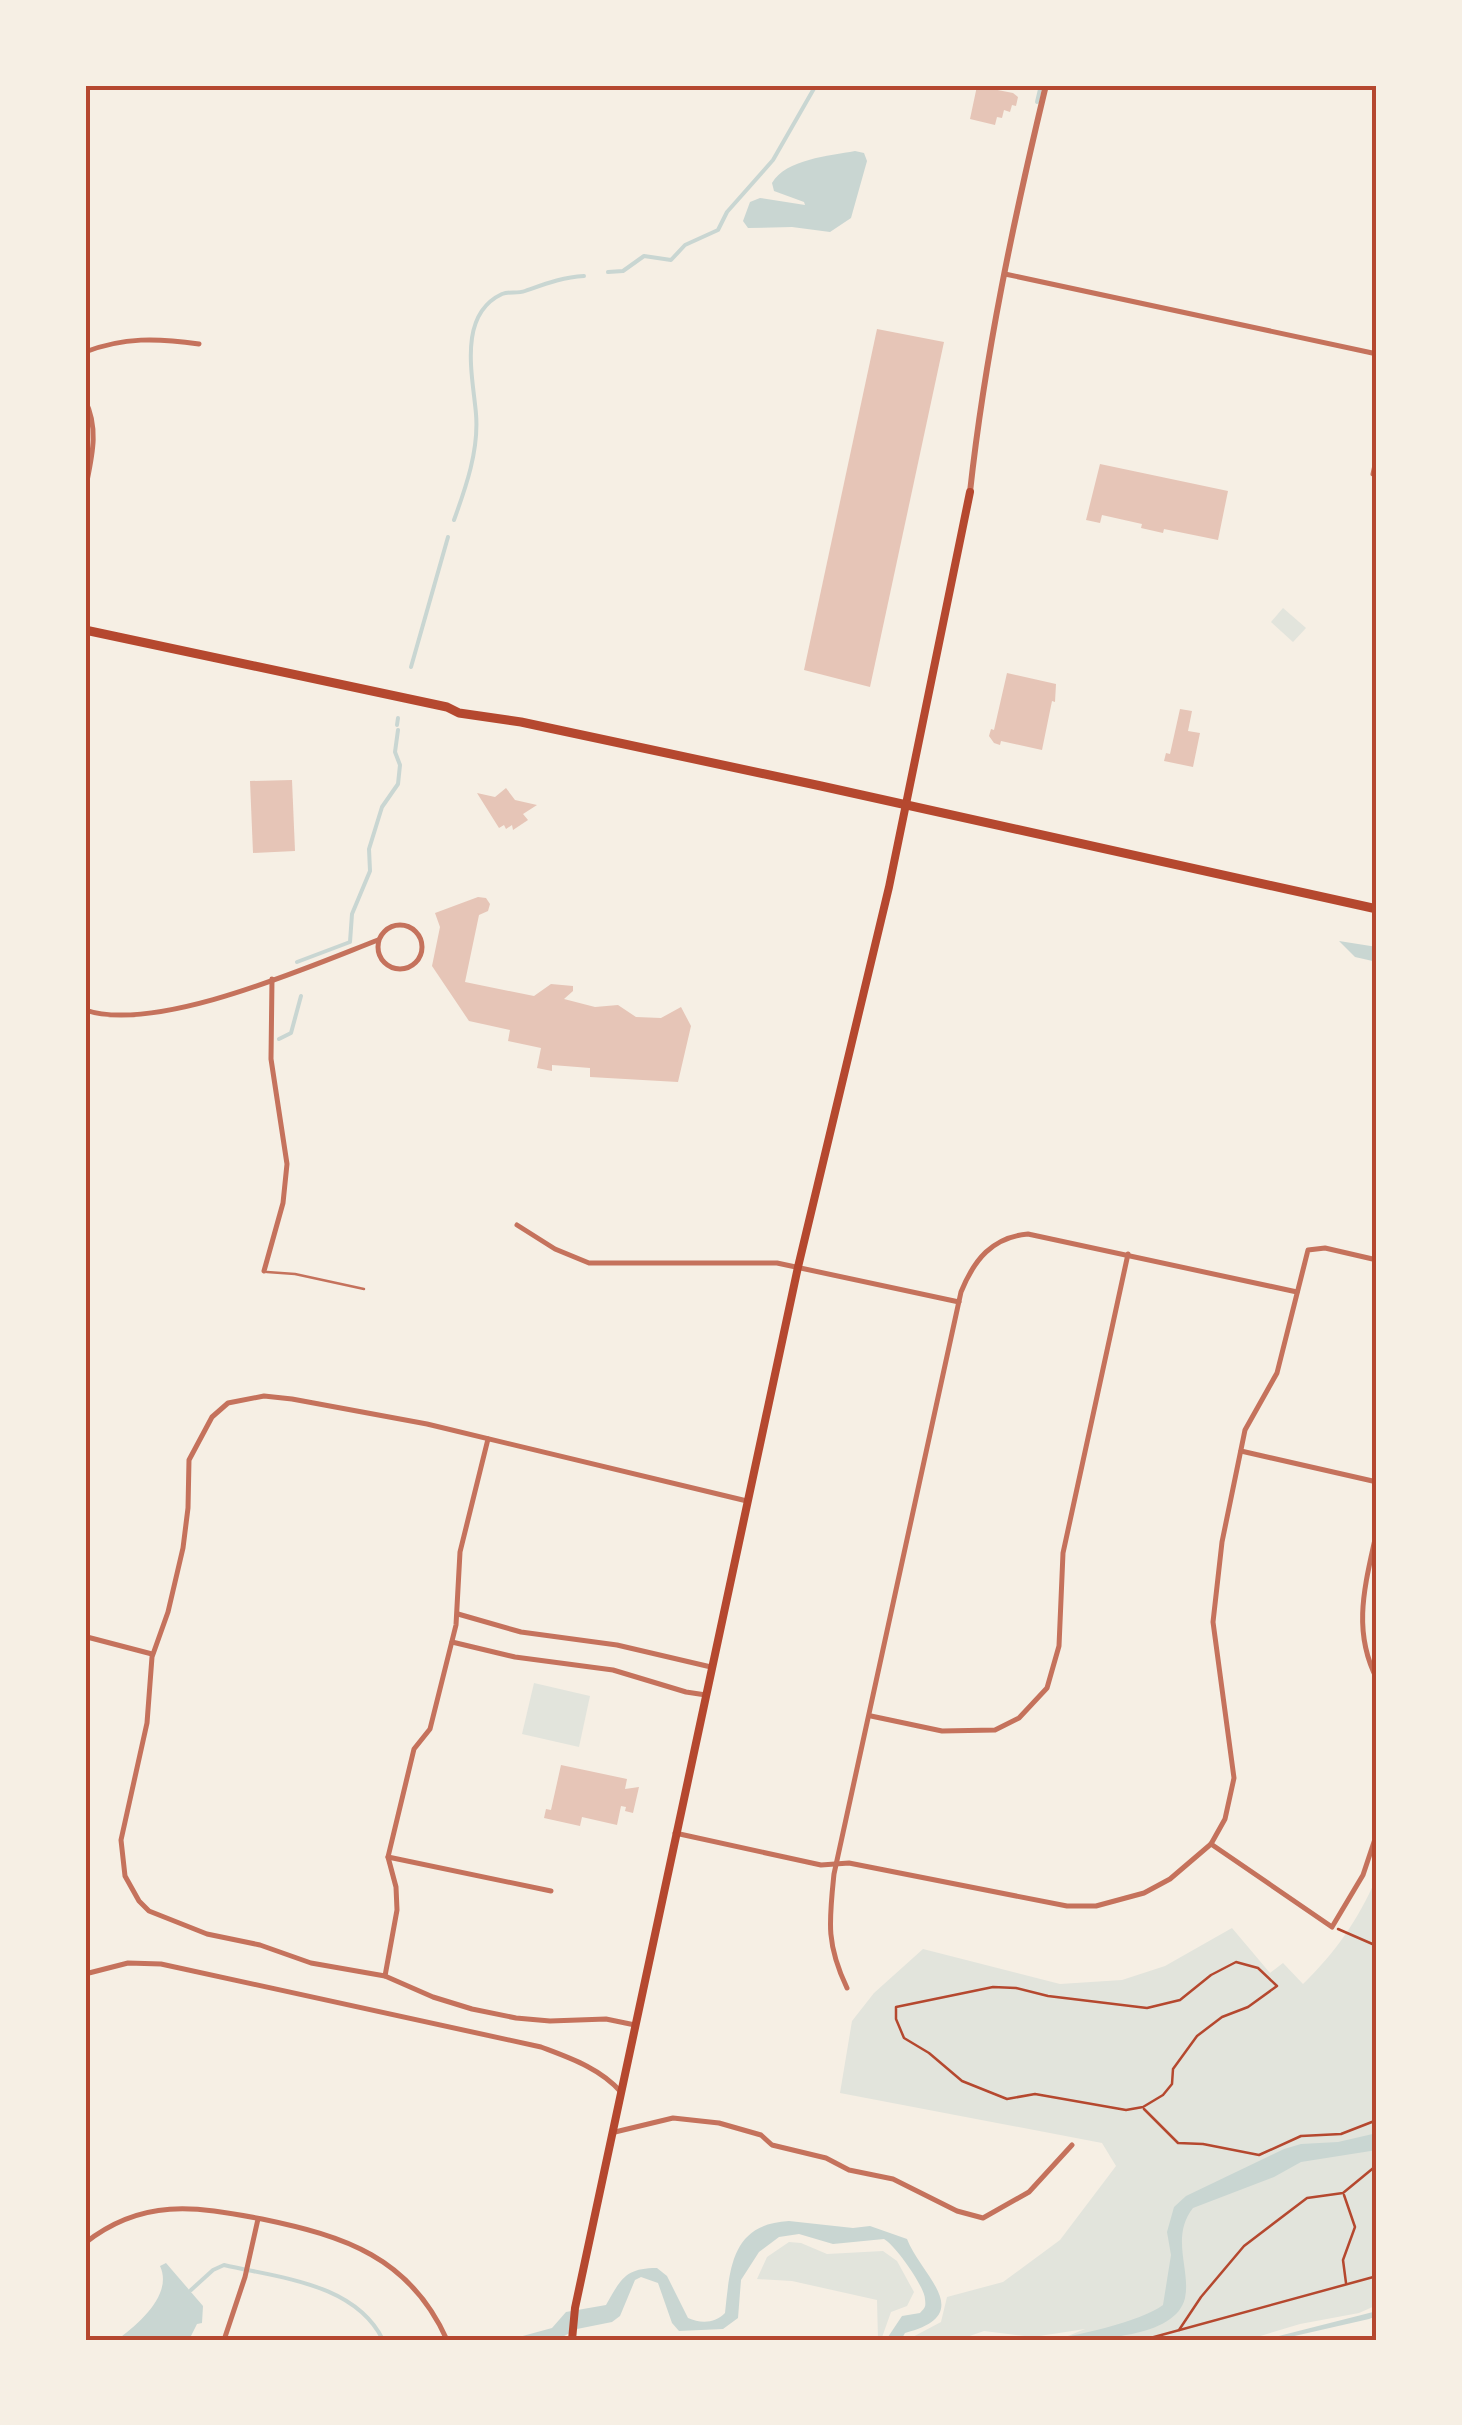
<svg xmlns="http://www.w3.org/2000/svg" width="1462" height="2425" viewBox="0 0 1462 2425" font-family="Barlow,sans-serif">
<rect width="100%" height="100%" fill="#f6efe4"/>
<g fill="#e2e4dc">
<path d="M1283 608 1306 628 1293 642 1271 622Z"/>
<path d="M534 1683 590 1696 579 1747 522 1734Z"/>
<path d="M1376 1879 1377 2305 1359 2313 1300 2324 1247 2340H1058L1085 2329 1033 2337 984 2331 958 2340H907L941 2322 947 2297 1003 2282 1060 2240 1116 2166 1102 2143 840 2093 852 2021 874 1993 923 1949 1060 1984 1122 1980 1165 1966 1232 1928 1270 1973 1283 1963 1303 1984C1335 1953 1358 1920 1376 1879Z"/>
<path d="M789 2242 801 2243 827 2254 883 2251 897 2261 914 2292 907 2306 891 2312 881 2340H878L877 2300 792 2281 757 2279 767 2257Z"/>
</g>
<g fill="#c9d6d2">
<path d="M855 151 864 153 867 161 851 218 830 232 792 227 748 228 743 221 750 202 760 198 805 205 804 202 774 191 772 183C786 159 829 156 855 151Z"/>
<path d="M1339 941 1377 947V962L1355 957Z"/>
<path d="M1377 2133V2150L1301 2162 1274 2177 1193 2208C1170 2237 1191 2270 1185 2298 1175 2342 1079 2340 1044 2340 1073 2337 1140 2322 1163 2305L1171 2255 1167 2232 1174 2207 1186 2196 1284 2149 1301 2144 1338 2142Z"/>
<path d="M789 2221 853 2228 870 2226 907 2239C921 2276 978 2314 905 2333L901 2340H886L902 2316 920 2313C925 2307 926 2308 925 2299 925 2287 895 2245 884 2239L833 2244 799 2234 779 2237 759 2252 741 2280 738 2318 723 2329 679 2331 672 2323 658 2283 641 2277 635 2280 620 2316 612 2322 577 2329 557 2340H508L552 2328 566 2312 606 2305C621 2279 625 2268 657 2268L667 2276 688 2318C701 2324 716 2323 725 2313 730 2266 732 2224 789 2221Z"/>
<path d="M166 2263 203 2306 202 2323 197 2324 189 2340H117C140 2323 173 2294 160 2266Z"/>
<path d="M1377 2311V2316L1369 2319 1277 2340H1263Z"/>
</g>
<g fill="none" stroke-linecap="round" stroke-linejoin="round">
<g stroke="#c9d6d2" stroke-width="4">
<path d="M1037 102 1041 85"/>
<path d="M608 272 623 271 644 256 671 260 685 245 718 230 727 212 773 160 816 85"/>
<path d="M454 520C466 487 479 450 476 414 473 377 457 315 502 294 510 291 517 294 525 291 545 284 563 277 584 276"/>
<path d="M411 667 448 537"/>
<path d="M397 725 398 718"/>
<path d="M297 962 350 942 352 914 370 871 369 849 382 807 398 784 400 765 395 752 398 730"/>
<path d="M279 1039 291 1033 301 996"/>
<path d="M191 2290 213 2270 224 2265C279 2278 355 2283 383 2340"/>
</g>
</g>
<g fill="#e6c5b7">
<path d="M977 86 1013 93 1018 97 1016 106 1012 105 1010 112 1004 110 1002 118 997 117 995 125 970 119Z"/>
<path d="M877 329 944 342 870 687 804 670Z"/>
<path d="M1100 464 1228 491 1218 540 1164 529 1163 533 1141 528 1142 524 1102 515 1100 523 1086 520Z"/>
<path d="M1007 673 1056 684 1055 702 1052 701 1042 750 1001 741 1000 745 994 743 989 736 991 729 994 730Z"/>
<path d="M1180 709 1192 711 1188 731 1200 733 1193 767 1164 761 1166 753 1170 754Z"/>
<path d="M292 780 295 851 253 853 250 781Z"/>
<path d="M506 788 515 800 537 805 523 814 528 820 513 830 512 825 506 829 504 825 499 828 477 793 495 797Z"/>
<path d="M478 897 486 898 490 904 488 911 479 915 465 982 534 996 551 984 573 986V991L564 999 595 1007 618 1005 636 1017 661 1018 681 1007 691 1026 678 1082 590 1077V1068L552 1065V1071L537 1068 541 1048 508 1041 510 1030 469 1021 432 966 440 927 435 913Z"/>
<path d="M561 1765 627 1779 625 1789 639 1787 633 1813 625 1811 626 1807 621 1806 617 1825 582 1817 580 1826 544 1818 546 1809 551 1810Z"/>
</g>
<g fill="none" stroke-linecap="round" stroke-linejoin="round">
<g stroke="#b5482f" stroke-width="2.5">
<path d="M1338 1929 1377 1946"/>
<path d="M1236 1962 1258 1968 1277 1986 1248 2007 1222 2017 1197 2036 1173 2069 1172 2084 1163 2095 1143 2107 1126 2110 1035 2094 1007 2099 962 2081 929 2053 904 2038 896 2019V2007L993 1987 1016 1988 1048 1996 1147 2008 1180 2000 1211 1975Z"/>
<path d="M1144 2109 1178 2143 1203 2144 1259 2155 1301 2136 1341 2134 1377 2120"/>
<path d="M1344 2195 1355 2227 1343 2260 1346 2283"/>
<path d="M1179 2330 1201 2297 1244 2246 1307 2198 1343 2193 1377 2165"/>
<path d="M1143 2340 1377 2276"/>
</g>
<path stroke="#c5725c" stroke-width="2.5" d="M267 1272 295 1274 364 1289"/>
<g stroke="#c5725c" stroke-width="5">
<path d="M1005 274 1377 354"/>
<path d="M85 352C124 337 157 338 199 344"/>
<path d="M85 400C100 430 91 460 85 491"/>
<path d="M1373 474 1377 456"/>
<circle cx="400" cy="947" r="22"/>
<path d="M85 1010C156 1034 308 967 378 940"/>
<path d="M517 1225 555 1249 589 1263H777L959 1302"/>
<path d="M264 1271 283 1203 287 1164 271 1059 272 979"/>
<path d="M1241 1451 1377 1482"/>
<path d="M1377 1530C1366 1582 1351 1629 1377 1679"/>
<path d="M458 1614 521 1632 617 1645 711 1667"/>
<path d="M87 1637 152 1654"/>
<path d="M452 1642 515 1657 613 1670 686 1692 706 1695"/>
<path d="M871 1716 942 1731 995 1730 1019 1718 1047 1688 1059 1646 1063 1553 1128 1254"/>
<path d="M675 1833 821 1865 849 1863 1067 1906H1096L1144 1893 1170 1879 1211 1844 1225 1819 1234 1778 1213 1622 1222 1542 1245 1430 1277 1373 1308 1250 1325 1248 1377 1260"/>
<path d="M1211 1844 1332 1927 1363 1875 1377 1833"/>
<path d="M388 1857 551 1891"/>
<path d="M85 1974 128 1963 161 1964 541 2047C570 2058 600 2068 621 2092"/>
<path d="M385 1976 397 1910 396 1887 388 1857 414 1749 430 1729 456 1625 460 1552 488 1439"/>
<path d="M847 1988C826 1944 829 1922 834 1874L961 1292C974 1260 992 1237 1028 1234L1297 1292"/>
<path d="M635 2025 606 2019 550 2021 516 2018 472 2009 433 1997 385 1976 311 1963 260 1945 207 1934 149 1911 139 1901 125 1876 121 1840 147 1723 152 1657 168 1612 183 1548 188 1508 189 1460 212 1417 228 1403 264 1396 292 1399 427 1424 747 1501"/>
<path d="M615 2132 673 2118 719 2123 761 2135 772 2145 826 2158 849 2170 893 2179 957 2211 983 2218 1029 2192 1072 2145"/>
<path d="M85 2243C142 2198 195 2206 262 2219 344 2236 410 2257 447 2340"/>
<path d="M224 2340 245 2277 258 2219"/>
</g>
<path stroke="#c5725c" stroke-width="6" d="M970 492C985 355 1014 218 1046 85"/>
<path stroke="#b5482f" stroke-width="8" d="M572 2340 575 2308 798 1267 889 887 970 492"/>
<path stroke="#b5482f" stroke-width="9" d="M85 630 447 707 459 713 521 722 821 786 1377 909"/>
</g>
<rect width="1462" height="2425" fill="none" stroke="#f6efe4" stroke-width="175"/>
<rect x="88" y="88" width="1286" height="2250" fill="none" stroke="#b5482f" stroke-width="4"/>
</svg>
